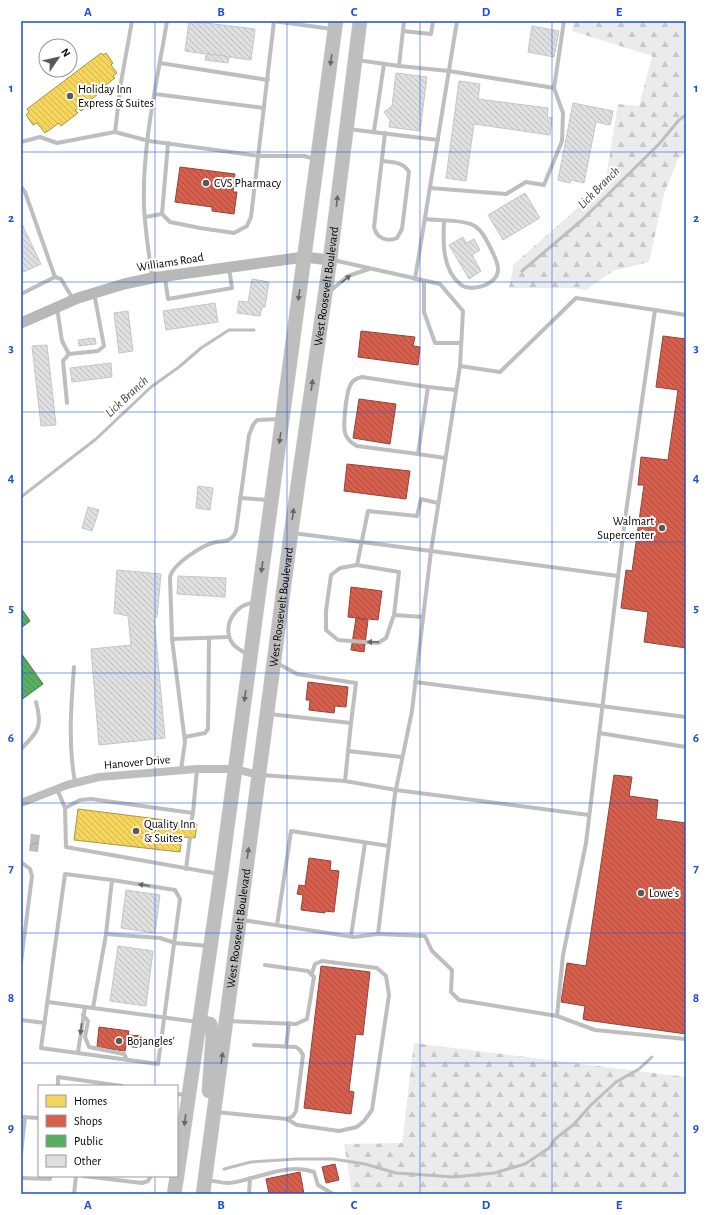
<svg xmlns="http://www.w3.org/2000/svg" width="707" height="1215" viewBox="0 0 707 1215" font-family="'Alegreya Sans',sans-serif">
<defs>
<pattern id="forest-firs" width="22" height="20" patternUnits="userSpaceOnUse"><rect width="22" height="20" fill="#ebebeb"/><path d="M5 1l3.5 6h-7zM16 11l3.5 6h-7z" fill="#c8c8c8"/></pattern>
<pattern id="water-waves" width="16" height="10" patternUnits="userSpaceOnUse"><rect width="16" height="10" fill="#bebebe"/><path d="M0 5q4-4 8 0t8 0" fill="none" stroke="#a2a2a2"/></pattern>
<pattern id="homes-back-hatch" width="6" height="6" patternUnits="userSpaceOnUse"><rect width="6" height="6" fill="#f6d55c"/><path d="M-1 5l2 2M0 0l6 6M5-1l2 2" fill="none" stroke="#d1b54e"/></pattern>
<pattern id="shops-back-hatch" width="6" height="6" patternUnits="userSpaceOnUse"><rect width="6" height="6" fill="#d6604d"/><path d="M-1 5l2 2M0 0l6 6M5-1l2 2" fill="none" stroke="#ab4d3e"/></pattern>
<pattern id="public-back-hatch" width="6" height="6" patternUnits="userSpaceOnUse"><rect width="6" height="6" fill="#5aae61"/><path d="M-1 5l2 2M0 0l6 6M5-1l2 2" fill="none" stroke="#4c9452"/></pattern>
<pattern id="building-back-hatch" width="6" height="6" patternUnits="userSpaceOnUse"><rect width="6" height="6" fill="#dfdfdf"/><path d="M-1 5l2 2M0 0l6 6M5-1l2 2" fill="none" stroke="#bebebe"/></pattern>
</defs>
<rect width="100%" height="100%" fill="#fff"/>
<g fill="url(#forest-firs)">
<path d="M574 21H686V153L678 159 664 194 649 262 613 271 586 290 573 288H509L514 264 605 184 618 104 639 106 652 56 572 31Z"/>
<path d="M414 1043 686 1077V1194H352L344 1144 402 1143Z"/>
</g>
<path fill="url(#water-waves)" d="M31 834 40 835 38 852 29 851Z"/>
<g fill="url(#homes-back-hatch)" stroke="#ac9540">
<path d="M101 53 103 55 106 53 113 63 111 65 117 73 113 76 115 78 101 89 102 91 89 101 91 104 81 111 78 108 75 110 78 113 61 126 59 123 45 133 37 123 33 125 26 115 29 112 27 109Z"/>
<path d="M78 809 197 824 195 838 182 837 180 852 74 840Z"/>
</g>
<g fill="url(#shops-back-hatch)" stroke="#964336">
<path d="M180 167 235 174 233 192H237L234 214 212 211V207L175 202Z"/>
<path d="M361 331 415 337 413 346 420 347 418 365 358 357Z"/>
<path d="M663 336 686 339V648L644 642 648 612 621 608 626 570 632 571 644 485H638L641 457 668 460 678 390 656 387Z"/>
<path d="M359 399 396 404 390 444 353 438Z"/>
<path d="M347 464 410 471 406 499 344 491Z"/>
<path d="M351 587 382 591 378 620 348 617Z"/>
<path d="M356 618 368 620 364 652 351 650Z"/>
<path d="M308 682 348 687 346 707 335 706 334 713 309 710 310 700H306Z"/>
<path d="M614 775 632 777 629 796 658 800 656 819 686 823V1034L586 1020 583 1019 585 1006 561 1002 567 963 586 966Z"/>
<path d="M309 858 331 861 330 870 339 871 334 912 325 911V913L301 910 303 895 297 894 299 885 305 886Z"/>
<path d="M321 966 370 972 363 1035 356 1034 349 1091 354 1092 351 1114 304 1108Z"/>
<path d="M99 1027 129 1031 128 1035 142 1036 141 1048 126 1046 125 1051 97 1047Z"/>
<path d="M335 1164 339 1180 326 1183 322 1167Z"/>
<path d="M300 1172 304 1194H269L266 1179Z"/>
</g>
<g fill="url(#public-back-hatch)" stroke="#3f7a44">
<path d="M21 608 30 621 21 628Z"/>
<path d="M21 653 43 684 21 700Z"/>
</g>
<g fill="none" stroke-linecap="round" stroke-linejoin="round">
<g stroke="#bebebe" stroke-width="3">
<path d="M683 21 686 23"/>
<path d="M522 271 581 221 659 144 679 120 686 115"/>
<path d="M21 497 96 439 151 387 179 367 201 348 229 330H254"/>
<path d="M224 1169 251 1162 296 1159H333L365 1164 396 1173 454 1177 494 1173 525 1164 549 1148 555 1139 573 1125 591 1105 616 1082 639 1069 652 1057"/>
</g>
</g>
<g fill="url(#building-back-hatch)" stroke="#c6c6c6">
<path d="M189 21 255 29 251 60 185 51Z"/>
<path d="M532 26 559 31 554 57 528 52Z"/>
<path d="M208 54 226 56V58H229L228 63 205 60 206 55Z"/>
<path d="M396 73 427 77 420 131 389 127 390 120 384 112 392 106Z"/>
<path d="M459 81 480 84 478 99 548 108 547 117 552 118 550 135 474 124 466 181 446 178Z"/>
<path d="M573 103 613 111 610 125 596 122 584 183 571 180 570 183 558 180Z"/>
<path d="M525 193 540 218 503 240 488 215Z"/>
<path d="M21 222 41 264 21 273Z"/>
<path d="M463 237 466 243 474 239 480 250 472 255 481 271 469 279 449 245Z"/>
<path d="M252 279 269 282 265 307H262L260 316 237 313 239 301 248 302Z"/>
<path d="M215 303 218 322 166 330 163 311Z"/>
<path d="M128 311 133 351 119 353 114 313Z"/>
<path d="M95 338 96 344 79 346 78 340Z"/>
<path d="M47 345 56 425 41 426 32 346Z"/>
<path d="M111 363 112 377 72 382 70 368Z"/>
<path d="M198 486 213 488 210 510 196 508Z"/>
<path d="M88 507 99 510 92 531 82 528Z"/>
<path d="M117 570 161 574 157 617H154L165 738 99 745 91 649 131 645 128 616 114 613Z"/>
<path d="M178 576 226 578 225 597 177 594Z"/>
<path d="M126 890 160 895 155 933 121 928Z"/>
<path d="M118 946 153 951 146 1006 110 1001Z"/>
</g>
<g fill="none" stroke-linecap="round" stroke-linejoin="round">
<g stroke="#dbdbdb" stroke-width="15">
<g id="highway">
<path d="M200 1022 210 1024 213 1034 209 1091"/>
<path d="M177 1176 221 874 336 21"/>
<path d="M174 1194 177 1176"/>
<path id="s1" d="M203 1194 291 533 330 260 360 21"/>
</g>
</g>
<g stroke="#bebebe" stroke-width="4">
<path d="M273 21 332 29"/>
<path d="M403 31 431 34 433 21"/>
<path d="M357 60 399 66 404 21"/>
<path d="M160 63 268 80"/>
<path d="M399 66 449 71 554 88"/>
<path d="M155 94 264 108"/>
<path d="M348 129 438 140"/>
<path d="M374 131 384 64"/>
<path d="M115 132 121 82 132 21"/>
<path d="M21 142 40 137 57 143 115 132 149 141 259 156H304L315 159"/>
<path d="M382 161C392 162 404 162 409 172L402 229 397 238C387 242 377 239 374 227L385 133"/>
<path d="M21 187 25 192 55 277"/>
<path d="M430 188 506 194 526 182 544 185 562 141 563 113 554 88 564 21"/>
<path d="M162 214 168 143"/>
<path d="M145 217 162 214 170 222 200 228 234 233 247 226 251 217 274 21"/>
<path d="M425 219C439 221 460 219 473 225 481 229 486 239 490 247 493 253 498 262 498 269 499 285 470 293 460 284 442 269 443 242 444 221"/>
<path d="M152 277C149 253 145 230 144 206 142 145 157 82 167 21"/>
<path d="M165 278 168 299 232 288 229 268"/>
<path d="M415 279 457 21"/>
<path d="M424 281V312L435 343H461"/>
<path d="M329 292 348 276 369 269"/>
<path d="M21 294 55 277 61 279 73 299"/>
<path d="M57 308 62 341 69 354 98 351 104 346 94 293"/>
<path d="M655 310 686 315"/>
<path d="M460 366 431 551 618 576"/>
<path d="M67 403 63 361 69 354"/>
<path d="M418 454 357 446C352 443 347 440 345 433 343 424 346 394 350 386 352 380 357 378 362 377L428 387"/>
<path d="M445 458 418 454 428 387 456 390"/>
<path d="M240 498 269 500"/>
<path d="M293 533 431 551 412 711 395 794 378 934 425 936 432 951 452 970 451 992 459 1000 557 1016 563 955 586 843 625 519 655 310 576 298 500 372 460 366 463 311 440 284 333 260"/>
<path d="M357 565 340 568 331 575 326 611V630L338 640 378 643 386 638 394 615"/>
<path d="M423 617 394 615 399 572 357 565 368 511 417 516 421 499 438 503"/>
<path d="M172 639 170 577C173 564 202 545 216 542 220 541 225 542 228 540 233 538 235 534 236 531L249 435 253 425 257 420 280 419"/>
<path d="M248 655C244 652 236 648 233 644 220 627 236 602 255 603"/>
<path d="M277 663 297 674 356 683 351 723"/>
<path d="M74 667C71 706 68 744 75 782"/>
<path d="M415 682 686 717"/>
<path d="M269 714 351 723 345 781 396 790 589 815"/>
<path d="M599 733 686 747"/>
<path d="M185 737 205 733 208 729 209 638"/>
<path d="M21 749C38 732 43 727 36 702"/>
<path d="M348 751 402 757"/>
<path d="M197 769 193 813 91 799 80 800 65 808 66 847 219 874"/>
<path d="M181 770 185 742 172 639 229 637"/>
<path d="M261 775 345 781"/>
<path d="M57 789 65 808"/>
<path d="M191 823 193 813"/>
<path d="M21 862 30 869 32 876 21 962"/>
<path d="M186 869 190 838"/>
<path d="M112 880 175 890 180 899 158 1064 41 1048 65 874 112 880 106 934 160 938 175 943 209 946"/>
<path d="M242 920 354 937 378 934"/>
<path d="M277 925 291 831 389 846"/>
<path d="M106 934 93 1008 198 1022"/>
<path d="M351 936 365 843"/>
<path d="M48 1002 93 1008"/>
<path d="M83 1015 88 1021 85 1037 89 1047 124 1054 127 1060"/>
<path d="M557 1016 595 1030 686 1039"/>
<path d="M21 1020 45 1023"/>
<path d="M227 1021 296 1024 307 1019 314 977 308 971 265 965"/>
<path d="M286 1047 289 1023"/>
<path d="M78 1052 85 1007"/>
<path d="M58 1086V1077L122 1086"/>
<path d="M177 1094 187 1095"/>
<path d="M216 1112 287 1119 293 1116 296 1111 303 1055 300 1050 296 1047 254 1045"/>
<path d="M21 1117 39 1118"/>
<path d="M287 1119 297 1125 339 1131 357 1127 364 1121 372 1110 389 995 386 976 377 968 322 961 315 964 312 973"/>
<path d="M21 1153 25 1117"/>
<path d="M83 1176 142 1183 148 1181 151 1176"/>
<path d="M21 1178 50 1179V1176"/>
<path d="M207 1180C214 1181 222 1183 229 1183 257 1180 285 1162 314 1172L318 1185 333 1194"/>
<path d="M74 1194 76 1176"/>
<path d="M249 1194 250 1178"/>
</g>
<path stroke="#bebebe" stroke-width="8" d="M21 803 67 785 99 777 197 769H235L258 775"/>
<path stroke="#b8b8b8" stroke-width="11" d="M21 323 78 298 124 284 152 278 304 257 330 260"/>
<use href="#highway" stroke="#bebebe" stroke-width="14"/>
</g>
<defs><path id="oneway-solid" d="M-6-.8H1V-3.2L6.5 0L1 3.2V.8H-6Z"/></defs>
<g fill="#686868">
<use href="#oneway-solid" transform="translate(331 60) rotate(98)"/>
<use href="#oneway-solid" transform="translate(337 201) rotate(-83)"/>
<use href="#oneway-solid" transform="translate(346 279) rotate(-38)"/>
<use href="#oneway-solid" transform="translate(299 295) rotate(98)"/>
<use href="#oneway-solid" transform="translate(312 385) rotate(-82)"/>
<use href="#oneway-solid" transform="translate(280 438) rotate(98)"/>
<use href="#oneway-solid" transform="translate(293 514) rotate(-82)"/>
<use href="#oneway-solid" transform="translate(262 567) rotate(98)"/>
<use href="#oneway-solid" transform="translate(373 642) rotate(179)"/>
<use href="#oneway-solid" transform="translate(245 696) rotate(98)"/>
<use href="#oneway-solid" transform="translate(248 853) rotate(-82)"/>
<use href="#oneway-solid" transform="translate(144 885) rotate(-171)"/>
<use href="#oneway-solid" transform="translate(81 1029) rotate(98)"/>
<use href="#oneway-solid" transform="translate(222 1058) rotate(-82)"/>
<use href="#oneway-solid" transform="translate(185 1120) rotate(98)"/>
</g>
<path fill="none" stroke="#1d4ed8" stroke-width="1" stroke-opacity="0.55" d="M155 21V1086M287 21V1194M420 21V1194M552 21V1194M21 152H686M21 282H686M21 412H686M21 542H686M21 673H686M21 803H686M21 933H686M21 1063H686M155 1176V1194"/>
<g fill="#595959" stroke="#fff" stroke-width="1.5">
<circle cx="70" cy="96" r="4"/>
<circle cx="206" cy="183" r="4"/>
<circle cx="662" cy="528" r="4"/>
<circle cx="136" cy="831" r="4"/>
<circle cx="641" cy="893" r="4"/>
<circle cx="119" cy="1041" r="4"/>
</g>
<g text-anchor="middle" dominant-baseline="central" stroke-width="4" stroke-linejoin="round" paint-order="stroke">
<g font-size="12" fill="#000" stroke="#fff" text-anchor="start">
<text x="78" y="89">Holiday Inn<tspan x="78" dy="14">Express &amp; Suites</tspan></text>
<text x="214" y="183">CVS Pharmacy</text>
<text x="654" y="521" text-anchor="end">Walmart<tspan x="654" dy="14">Supercenter</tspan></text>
<text x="144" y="824">Quality Inn<tspan x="144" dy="14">&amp; Suites</tspan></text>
<text x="649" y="893">Lowe's</text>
<text x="127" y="1041">Bojangles'</text>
</g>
<g font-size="12" fill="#000" stroke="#fff">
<text transform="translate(170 262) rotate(-9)">Williams Road</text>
<text stroke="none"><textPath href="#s1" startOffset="916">West Roosevelt Boulevard</textPath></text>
<text stroke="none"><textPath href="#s1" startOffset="592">West Roosevelt Boulevard</textPath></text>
<text transform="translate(137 762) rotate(-5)">Hanover Drive</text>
<text stroke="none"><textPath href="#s1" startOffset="268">West Roosevelt Boulevard</textPath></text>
</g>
<g font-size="13" font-style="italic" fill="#434343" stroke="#fff">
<text transform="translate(599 188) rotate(-45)">Lick Branch</text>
<text transform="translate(127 397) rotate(-43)">Lick Branch</text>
</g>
</g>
<rect width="707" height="1215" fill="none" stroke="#ffffff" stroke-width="44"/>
<rect x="38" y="1085" width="140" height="92" fill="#ffffff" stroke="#999999"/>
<rect x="46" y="1095" width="20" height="12" fill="#f6d55c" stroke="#999999"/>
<text x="74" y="1105" font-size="12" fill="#000000">Homes</text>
<rect x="46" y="1115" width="20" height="12" fill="#d6604d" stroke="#999999"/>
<text x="74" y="1125" font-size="12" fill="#000000">Shops</text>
<rect x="46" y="1135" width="20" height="12" fill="#5aae61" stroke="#999999"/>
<text x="74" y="1145" font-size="12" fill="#000000">Public</text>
<rect x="46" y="1155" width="20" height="12" fill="#dfdfdf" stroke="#999999"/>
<text x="74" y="1165" font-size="12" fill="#000000">Other</text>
<g transform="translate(58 58) rotate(56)"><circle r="19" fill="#ffffff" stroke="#999999"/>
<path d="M0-3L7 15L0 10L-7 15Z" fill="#595959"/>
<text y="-6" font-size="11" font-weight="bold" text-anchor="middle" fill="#000000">N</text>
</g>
<rect x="22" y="22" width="663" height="1171" fill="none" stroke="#1d4ed8" stroke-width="1.5"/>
<g font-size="13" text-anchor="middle" font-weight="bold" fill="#1d4ed8">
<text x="88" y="16">A</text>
<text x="221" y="16">B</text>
<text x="354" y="16">C</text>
<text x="486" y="16">D</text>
<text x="619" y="16">E</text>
<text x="11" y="92">1</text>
<text x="696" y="92">1</text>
<text x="11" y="222">2</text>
<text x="696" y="222">2</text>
<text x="11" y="352">3</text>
<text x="696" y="352">3</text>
<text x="11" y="482">4</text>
<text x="696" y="482">4</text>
<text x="11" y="612">5</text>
<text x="696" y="612">5</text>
<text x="11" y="742">6</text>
<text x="696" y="742">6</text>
<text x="11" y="872">7</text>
<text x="696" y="872">7</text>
<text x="11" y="1002">8</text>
<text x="696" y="1002">8</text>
<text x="11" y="1132">9</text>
<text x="696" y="1132">9</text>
<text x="88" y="1209">A</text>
<text x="221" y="1209">B</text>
<text x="354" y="1209">C</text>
<text x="486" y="1209">D</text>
<text x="619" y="1209">E</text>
</g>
</svg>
